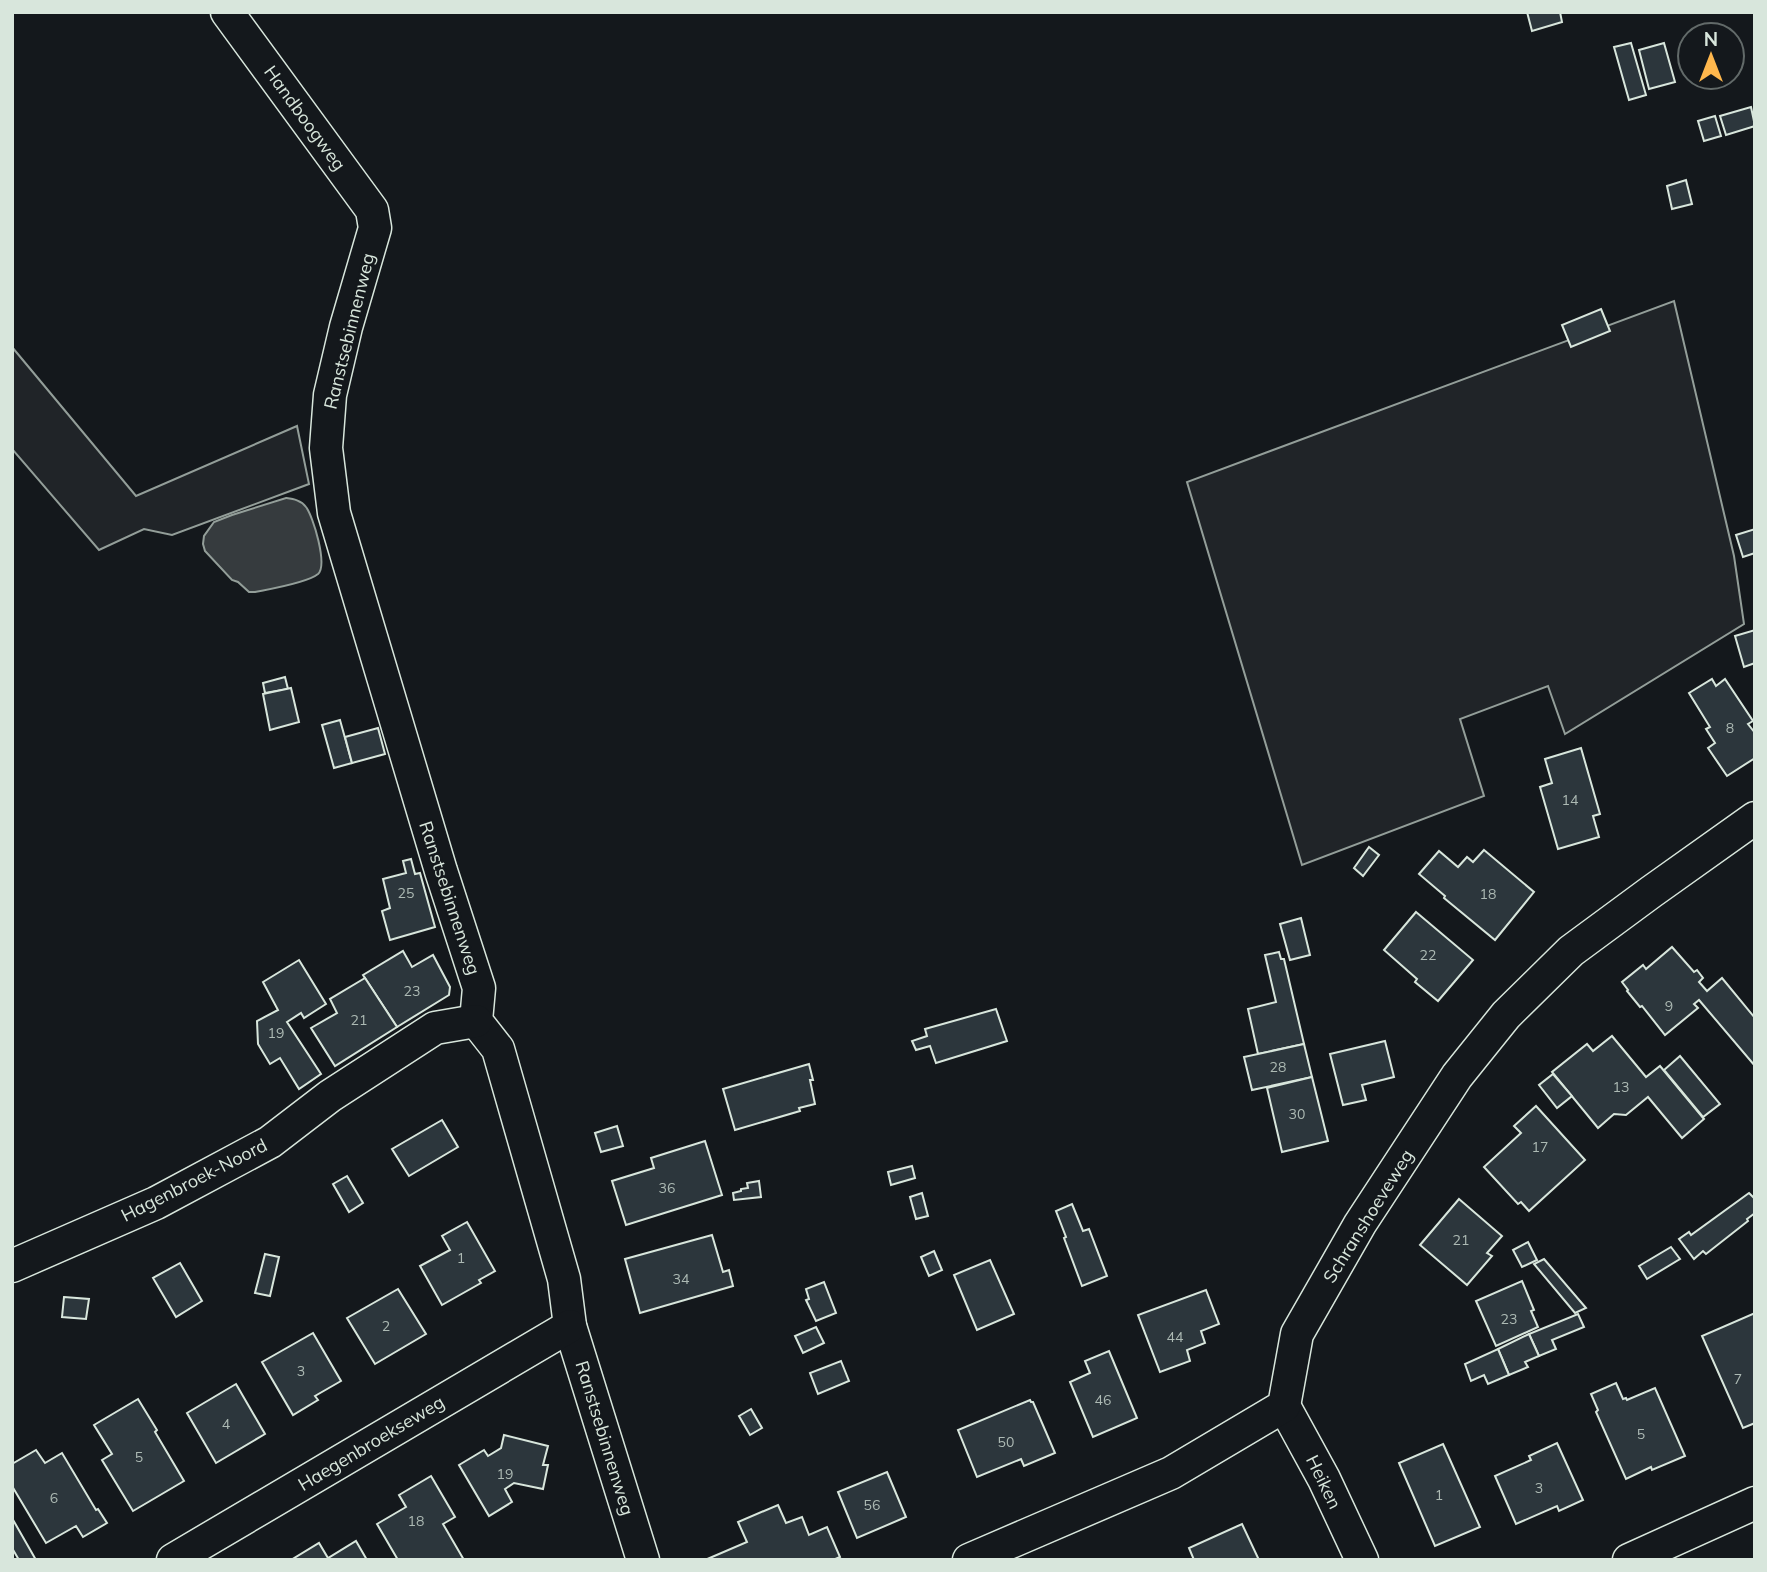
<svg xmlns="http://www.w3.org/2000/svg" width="1767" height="1572" viewBox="0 0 1767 1572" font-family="Mulish,sans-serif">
<rect width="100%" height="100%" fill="#14181c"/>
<g fill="#202428" stroke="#939e99" stroke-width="2">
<path d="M1674 301 1734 556 1744 624 1565 734 1548 686 1460 719 1484 796 1302 865 1187 482Z"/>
<path d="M12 347 136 496 297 426 309 484 172 535 144 529 99 550 12 449Z"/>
</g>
<path fill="#363b3e" stroke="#939e99" stroke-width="2" d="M286 498C293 499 301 500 306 507 313 516 328 565 318 574 307 583 270 589 255 592H249L238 582 232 580 205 551 203 544 204 536 214 522 232 515Z"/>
<g fill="#2c363c" stroke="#d8e6dc" stroke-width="2">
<path d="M1527 12H1560L1562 22 1532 31Z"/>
<path d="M1631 43 1646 95 1629 100 1614 47Z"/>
<path d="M1664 43 1675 82 1649 89 1639 50Z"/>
<path d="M1751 107 1755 126 1726 135 1720 116Z"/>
<path d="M1715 116 1721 136 1704 141 1698 121Z"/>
<path d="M1686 180 1692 204 1672 209 1667 186Z"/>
<path d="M1601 309 1610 331 1571 347 1562 325Z"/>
<path d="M1755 529V553L1743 557 1736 535Z"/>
<path d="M1755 630V663L1744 667 1735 636Z"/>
<path d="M285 677 288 689 265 693 263 683Z"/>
<path d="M1712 679 1716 686 1725 679 1753 721 1748 724 1755 733V758L1727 776 1708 748 1715 743 1706 729 1710 727 1689 693Z"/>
<path d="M291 688 299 722 270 730 263 694Z"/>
<path d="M340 720 352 763 334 768 322 725Z"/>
<path d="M378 728 385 754 352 763 345 737Z"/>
<path d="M1581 748 1600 814 1593 816 1599 837 1558 849 1540 787 1552 783 1545 759Z"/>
<path d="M1369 847 1379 855 1363 876 1354 868Z"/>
<path d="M1484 850 1534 892 1495 940 1444 898 1445 896 1419 874 1439 851 1458 867 1467 857 1473 862Z"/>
<path d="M411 859 415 874 420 873 435 927 390 940 382 911 390 908 383 879 406 873 403 861Z"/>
<path d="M1416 912 1473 960 1438 1001 1415 982 1417 979 1384 950Z"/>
<path d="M1301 918 1310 955 1290 960 1280 924Z"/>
<path d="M1672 947 1694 972 1697 970 1703 978 1699 982 1707 991 1722 978 1755 1018V1066L1699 1000 1694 1004 1698 1008 1665 1035 1642 1006 1640 1007 1627 991 1628 990 1622 982 1643 965 1646 969Z"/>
<path d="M403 951 412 967 433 955 450 987 449 995 397 1027 363 975Z"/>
<path d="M1279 952 1281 959H1284L1304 1044 1258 1054 1248 1009 1276 1002 1265 955Z"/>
<path d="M299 960 326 1004 304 1018 301 1013 287 1022 321 1074 299 1089 280 1058 270 1064 258 1044 257 1021 278 1010 263 982Z"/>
<path d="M365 978 397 1027 335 1066 311 1028 337 1013 330 999Z"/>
<path d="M996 1009 1007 1041 936 1063 930 1046 916 1050 912 1041 927 1036 925 1029Z"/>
<path d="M1612 1036 1646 1077 1660 1066 1704 1119 1682 1138 1648 1097 1626 1115 1614 1114 1598 1128 1552 1072 1587 1044 1593 1051Z"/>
<path d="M1385 1041 1394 1077 1362 1085 1366 1100 1343 1105 1330 1054Z"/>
<path d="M1304 1044 1312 1077 1252 1090 1244 1057Z"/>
<path d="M1680 1056 1720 1104 1703 1117 1664 1070Z"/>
<path d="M809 1064 813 1080H810L815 1104 799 1108 800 1111 735 1130 723 1089Z"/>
<path d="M1553 1074 1572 1096 1557 1108 1539 1085Z"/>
<path d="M1312 1077 1328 1141 1282 1152 1267 1088Z"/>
<path d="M1536 1106 1585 1160 1529 1211 1521 1202 1518 1204 1484 1167 1521 1133 1514 1126Z"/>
<path d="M442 1120 458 1147 409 1176 392 1149Z"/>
<path d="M617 1126 623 1146 601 1152 595 1133Z"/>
<path d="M705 1141 722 1195 626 1225 612 1181 654 1168 651 1158Z"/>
<path d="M912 1166 915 1178 891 1185 888 1172Z"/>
<path d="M347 1176 363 1203 349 1212 333 1184Z"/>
<path d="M759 1181 761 1197 734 1200 733 1193 741 1191V1189L748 1188 747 1183Z"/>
<path d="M922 1193 928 1216 916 1219 910 1197Z"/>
<path d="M1749 1193 1755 1199V1213L1747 1219 1748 1221 1706 1254 1703 1251 1694 1259 1679 1239 1689 1232 1691 1235Z"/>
<path d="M1459 1199 1502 1236 1487 1253 1492 1256 1467 1285 1420 1245Z"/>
<path d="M1072 1204 1083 1231 1089 1229 1107 1276 1082 1286 1064 1238 1066 1237 1056 1211Z"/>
<path d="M467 1222 495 1271 479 1280 481 1283 442 1305 420 1266 450 1250 442 1236Z"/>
<path d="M712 1235 723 1272 729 1270 733 1286 640 1313 625 1259Z"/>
<path d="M1528 1242 1537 1260 1522 1267 1513 1250Z"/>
<path d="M1671 1247 1680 1259 1647 1279 1639 1266Z"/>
<path d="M934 1251 942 1270 929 1276 921 1257Z"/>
<path d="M265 1254 279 1257 270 1296 255 1293Z"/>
<path d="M1544 1259 1586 1308 1575 1313 1534 1264Z"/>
<path d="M990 1260 1014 1314 977 1330 954 1275Z"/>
<path d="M180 1263 202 1301 176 1317 153 1278Z"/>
<path d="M1522 1281 1534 1310 1531 1311 1538 1327 1496 1346 1476 1301Z"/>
<path d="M824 1282 836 1313 816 1321 806 1300 809 1299 806 1289Z"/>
<path d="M398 1289 426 1334 375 1364 347 1318Z"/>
<path d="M1206 1290 1219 1324 1201 1331 1205 1343 1187 1350 1190 1361 1160 1372 1138 1315Z"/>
<path d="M64 1297 89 1299 86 1319 62 1317Z"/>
<path d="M1755 1313V1423L1743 1428 1702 1336Z"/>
<path d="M1578 1314 1584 1327 1552 1340 1556 1349 1539 1356 1529 1334Z"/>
<path d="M816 1327 824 1343 803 1353 795 1336Z"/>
<path d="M313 1333 341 1381 315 1396 318 1400 293 1415 262 1362Z"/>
<path d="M1529 1334 1539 1356 1525 1362 1528 1367 1509 1375 1498 1349Z"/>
<path d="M1498 1349 1509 1375 1488 1384 1484 1375 1471 1381 1465 1364Z"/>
<path d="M1109 1351 1137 1418 1093 1437 1070 1382 1090 1373 1085 1361Z"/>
<path d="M841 1361 849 1381 818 1394 810 1373Z"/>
<path d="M1616 1383 1623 1399 1626 1398 1627 1400 1655 1388 1685 1456 1652 1470 1651 1467 1626 1479 1596 1412 1598 1410 1591 1394Z"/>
<path d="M236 1384 265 1434 216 1463 187 1413Z"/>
<path d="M138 1399 157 1430 155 1432 184 1481 133 1511 102 1460 112 1454 94 1425Z"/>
<path d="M1030 1400 1031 1402H1033L1055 1453 1024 1466 1021 1459 977 1477 958 1430Z"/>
<path d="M751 1409 762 1428 750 1435 739 1416Z"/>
<path d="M504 1435 548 1446 543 1465H548L543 1489 514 1483 505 1489 512 1502 489 1516 459 1465 484 1450 488 1456 501 1448Z"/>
<path d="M1557 1443 1583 1500 1559 1511 1557 1506 1516 1524 1495 1476 1531 1460 1529 1456Z"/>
<path d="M1443 1444 1480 1527 1435 1546 1399 1463Z"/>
<path d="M36 1450 45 1463 62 1453 96 1510 98 1509 107 1523 83 1537 76 1526 46 1543 12 1486V1464Z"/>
<path d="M887 1472 906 1517 857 1538 838 1492Z"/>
<path d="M431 1476 455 1517 443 1524 464 1560H398L377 1524 406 1507 399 1495Z"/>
<path d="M778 1505 786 1523 802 1517 809 1535 827 1527 840 1557 833 1560H705L747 1542 738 1522Z"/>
<path d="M12 1518 36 1560H19L12 1548Z"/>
<path d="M1242 1524 1259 1560H1194L1189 1548Z"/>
<path d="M356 1541 367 1560H291L319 1543 328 1558Z"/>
</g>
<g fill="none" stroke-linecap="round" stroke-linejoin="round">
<g stroke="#d8e6dc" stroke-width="35">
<g id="street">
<path d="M227 12 372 210 375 228 346 327 330 395 326 448 334 513 441 871 479 988 476 1021 498 1049 564 1279 570 1326 643 1560"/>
<path d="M12 1266 156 1203 270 1142 330 1096 435 1028 476 1021"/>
<path d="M1284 1406 1324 1479 1362 1560"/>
<path d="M173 1560 570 1326"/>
<path d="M969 1560 1171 1473 1284 1406 1297 1334 1360 1224 1457 1076 1506 1015 1571 951 1651 892 1755 818"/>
<path d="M1629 1560 1755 1503"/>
</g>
</g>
<use href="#street" stroke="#14181c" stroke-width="32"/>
</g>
<g text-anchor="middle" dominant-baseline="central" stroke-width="5" stroke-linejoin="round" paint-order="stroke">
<g font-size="14" fill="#adbab4">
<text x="1730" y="728">8</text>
<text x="1570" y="800">14</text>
<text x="406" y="893">25</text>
<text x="1488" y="894">18</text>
<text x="1428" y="955">22</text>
<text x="412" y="991">23</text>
<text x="1669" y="1006">9</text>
<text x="359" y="1020">21</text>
<text x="276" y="1033">19</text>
<text x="1278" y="1067">28</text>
<text x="1621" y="1087">13</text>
<text x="1297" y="1114">30</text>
<text x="1540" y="1147">17</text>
<text x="667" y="1188">36</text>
<text x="1461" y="1240">21</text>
<text x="461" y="1258">1</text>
<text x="681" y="1279">34</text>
<text x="1509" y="1319">23</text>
<text x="386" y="1326">2</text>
<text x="1175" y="1337">44</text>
<text x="301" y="1371">3</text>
<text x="1738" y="1379">7</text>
<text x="1103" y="1400">46</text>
<text x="226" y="1424">4</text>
<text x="1641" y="1434">5</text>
<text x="1006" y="1442">50</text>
<text x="139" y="1457">5</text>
<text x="505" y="1474">19</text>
<text x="1539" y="1488">3</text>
<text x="1439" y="1495">1</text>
<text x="54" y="1498">6</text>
<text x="872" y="1505">56</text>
<text x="416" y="1521">18</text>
</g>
<g font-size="18" fill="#d8e6dc" stroke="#14181c">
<text transform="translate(305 118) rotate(54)">Handboogweg</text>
<text transform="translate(349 331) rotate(-76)">Ranstsebinnenweg</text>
<text transform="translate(450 898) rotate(72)">Ranstsebinnenweg</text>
<text transform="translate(194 1180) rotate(-27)">Hagenbroek-Noord</text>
<text transform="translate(1368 1216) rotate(-58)">Schranshoeveweg</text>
<text transform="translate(605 1438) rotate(73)">Ranstsebinnenweg</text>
<text transform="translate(371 1443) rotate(-31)">Haegenbroekseweg</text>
<text transform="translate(1324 1482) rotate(64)">Heiken</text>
</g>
</g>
<rect width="1767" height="1572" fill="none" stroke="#d8e6dc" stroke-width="28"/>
<g transform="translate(1711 56)"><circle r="33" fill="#14181c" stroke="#626a69" stroke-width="2"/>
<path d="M0-5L12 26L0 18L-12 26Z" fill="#ffb74d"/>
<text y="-10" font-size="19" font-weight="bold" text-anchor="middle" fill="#d8e6dc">N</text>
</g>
</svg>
